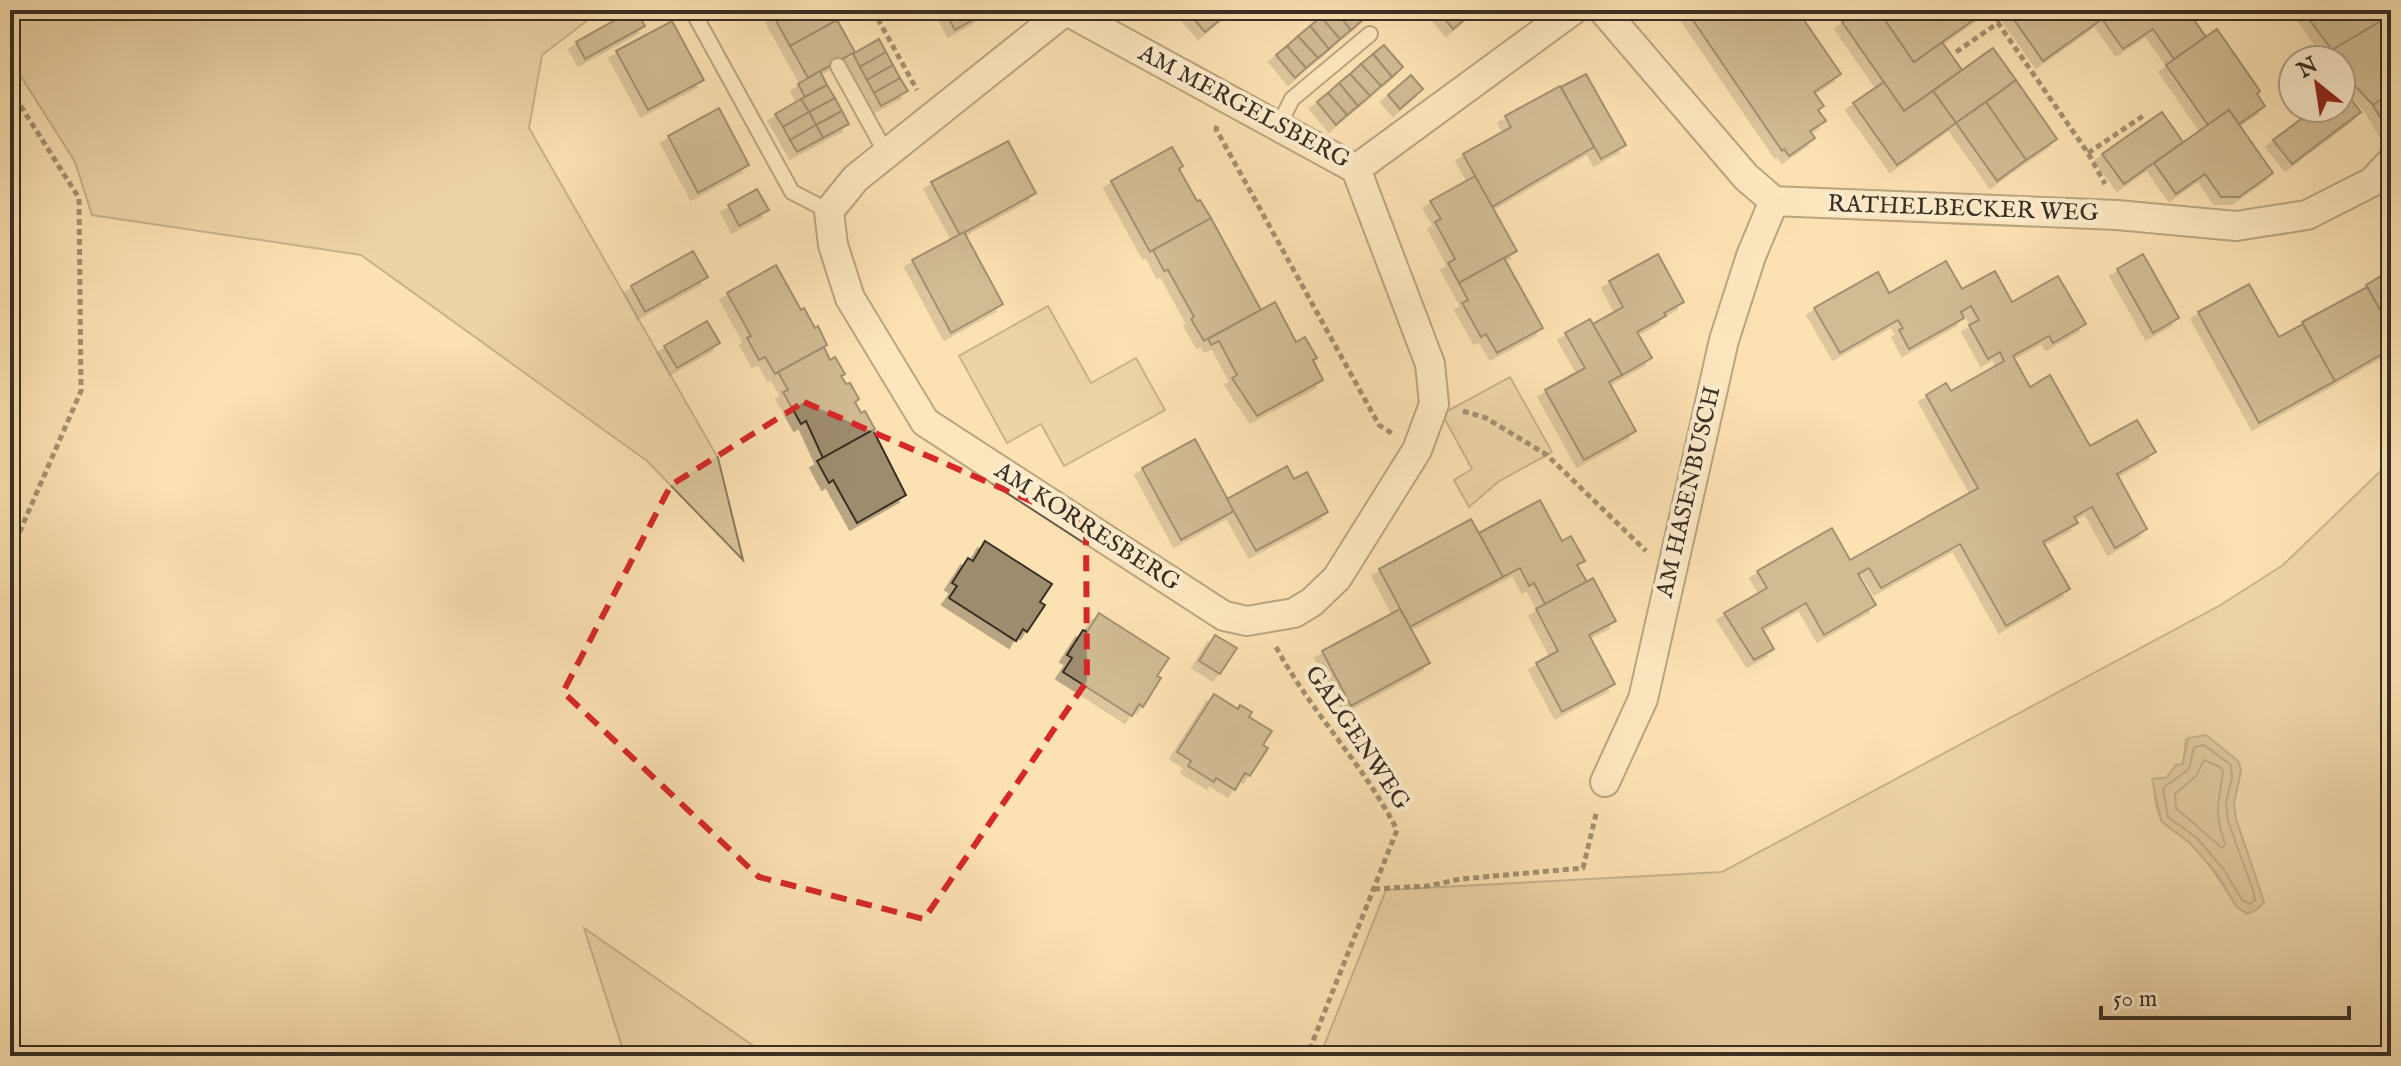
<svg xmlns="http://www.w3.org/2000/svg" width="2401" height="1066" viewBox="0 0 2401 1066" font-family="'IM FELL English',serif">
<defs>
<filter id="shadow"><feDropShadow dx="-7" dy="7" stdDeviation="0" flood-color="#0004"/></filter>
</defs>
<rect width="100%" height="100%" fill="#fce1b2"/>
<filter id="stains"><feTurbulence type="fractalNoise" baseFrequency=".0025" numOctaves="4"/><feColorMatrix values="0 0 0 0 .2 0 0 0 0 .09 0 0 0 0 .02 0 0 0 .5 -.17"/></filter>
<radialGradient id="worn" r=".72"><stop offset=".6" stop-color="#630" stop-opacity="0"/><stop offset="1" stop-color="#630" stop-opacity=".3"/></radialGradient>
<g fill="#dbc39a" stroke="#8a795f" stroke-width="2" fill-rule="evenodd">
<path d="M10 10H601L542 55 529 128 718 458 743 560 647 461 361 255 92 215 75 162 10 59Z"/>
<path d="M1048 306 1091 383 1136 358 1165 410 1064 466 1041 424 1007 443 959 356Z"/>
<path d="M1510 377 1552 452 1498 482 1469 507 1454 480 1472 469 1442 414Z"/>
<path d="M2391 461V1056H1320L1386 890 1722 872 2219 606 2283 565ZM2206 735 2238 761 2241 770 2234 803 2236 819 2264 902 2236 906C2223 884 2210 864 2192 844 2184 836 2169 831 2163 821 2155 809 2153 792 2156 778H2166L2183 764 2186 740Z"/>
<path d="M584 928 768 1056H625Z"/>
</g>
<path fill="#baa482" stroke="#86755c" stroke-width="2" d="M2206 735 2238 761 2241 770 2234 803 2236 819 2264 902 2258 909 2247 914 2236 906 2218 875 2191 844 2161 821 2152 779 2166 778 2176 765 2183 764 2188 738Z"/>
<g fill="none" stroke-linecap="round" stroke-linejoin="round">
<g stroke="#7a6a53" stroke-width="2">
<path d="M2204 745 2231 765 2232 778 2226 802 2228 821 2253 890 2255 900 2250 904 2242 900 2224 870 2197 838 2168 817 2163 788 2189 769 2194 747Z"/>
<path d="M2204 760 2220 767 2223 771C2219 806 2213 808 2225 844L2222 848 2176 808 2175 794 2196 776Z"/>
</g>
</g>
<g fill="#9e8c6e" stroke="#392f24" stroke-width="2" filter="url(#shadow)">
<path d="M633 10H636L645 26 585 59 576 42Z"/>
<path d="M770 10H838L842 17 790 46Z"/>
<path d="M944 10H990L955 30Z"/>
<path d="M1186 10H1232L1205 32Z"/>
<path d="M1329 10H1335L1351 30 1340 39 1321 17Z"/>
<path d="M1335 10H1354L1363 20 1351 30Z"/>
<path d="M1437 10H1476L1453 29Z"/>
<path d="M1686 10H1797L1841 74 1814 92 1824 106 1818 110 1826 121 1810 131 1815 138 1789 156 1784 149 1782 151Z"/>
<path d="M1859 10H1878L1914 62 1942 42 1962 70 1904 111 1842 22Z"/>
<path d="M1878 10H1965L1972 21 1914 62Z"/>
<path d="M1965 10H1988L1972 21Z"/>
<path d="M2007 10H2096L2102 19 2043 61Z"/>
<path d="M2115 10H2187L2206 37 2174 59 2153 29 2123 49 2102 19Z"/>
<path d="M2302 10H2378L2384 19 2332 50Z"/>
<path d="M1321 17 1340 39 1329 49 1310 26Z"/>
<path d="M2388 17 2391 22V94L2373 105 2351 82 2341 65V60H2338L2332 50Z"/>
<path d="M837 20 855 52 808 78 790 46Z"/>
<path d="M672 21 704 80 648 110 616 51Z"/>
<path d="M1310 26 1329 49 1318 58 1298 36Z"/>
<path d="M2217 29 2260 91 2257 94 2265 106 2239 124 2229 110 2208 125 2166 65Z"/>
<path d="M1298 36 1318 58 1306 68 1287 46Z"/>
<path d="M879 39 886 52 860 67 853 54Z"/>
<path d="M1384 45 1403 67 1392 77 1373 54Z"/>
<path d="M1287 46 1306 68 1295 78 1276 55Z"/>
<path d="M1993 48 2016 80 1956 123 1933 91Z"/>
<path d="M886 52 893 65 867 80 860 67Z"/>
<path d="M1373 54 1392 77 1381 86 1361 64Z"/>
<path d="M1361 64 1381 86 1370 96 1350 74Z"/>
<path d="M893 65 900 78 874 93 867 80Z"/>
<path d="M820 71 827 85 805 97 798 84Z"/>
<path d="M1350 74 1370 96 1358 106 1339 83Z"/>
<path d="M1586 74 1626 145 1601 159 1561 87Z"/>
<path d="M1411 75 1423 89 1400 109 1388 95Z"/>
<path d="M900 78 908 91 881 106 874 93Z"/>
<path d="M2016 80 2057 139 2026 160 1986 102Z"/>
<path d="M1884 82 1904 111 1933 91 1956 123 1897 165 1853 103Z"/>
<path d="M1339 83 1358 106 1347 115 1328 93Z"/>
<path d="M827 85 835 98 809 112 801 99Z"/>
<path d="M1560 86 1594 147 1492 207 1463 154 1511 127 1505 116Z"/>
<path d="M2342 88 2361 112 2292 164 2273 140 2316 108H2341Z"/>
<path d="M1328 93 1347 115 1336 125 1317 102Z"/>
<path d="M2391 94V128L2388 131 2373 105Z"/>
<path d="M835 98 842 111 816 125 809 112Z"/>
<path d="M801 99 809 112 783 127 775 114Z"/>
<path d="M1986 102 2026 160 1997 181 1956 123Z"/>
<path d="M719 108 749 165 698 193 668 136Z"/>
<path d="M2229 110 2273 173 2239 197H2221L2205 174 2176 194 2154 163Z"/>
<path d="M842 111 849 124 823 138 816 125Z"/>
<path d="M809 112 816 125 790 140 783 127Z"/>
<path d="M2162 112 2183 142 2124 184 2102 154Z"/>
<path d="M816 125 823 138 797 152 790 140Z"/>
<path d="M1008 141 1036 193 960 235 931 182Z"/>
<path d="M1172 147 1183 166 1179 169 1197 201 1200 200 1211 218 1150 252 1111 181Z"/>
<path d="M1475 176 1517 251 1459 283 1448 263 1455 259 1435 222 1441 219 1430 201Z"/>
<path d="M757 189 769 210 739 226 728 205Z"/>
<path d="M1211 218 1261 310 1204 341 1191 319 1194 317 1168 270 1164 271 1153 250Z"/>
<path d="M964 232 1003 304 951 333 912 260Z"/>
<path d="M693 251 708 277 645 312 631 286Z"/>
<path d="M1658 254 1684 302 1664 313 1666 316 1637 332 1652 358 1622 375 1593 324 1623 307 1609 281Z"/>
<path d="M2143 254 2179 318 2153 333 2117 269Z"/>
<path d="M1504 258 1543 328 1497 353 1486 334 1481 337 1462 303 1468 300 1459 283Z"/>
<path d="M1946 261 1962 289 1995 271 2012 302 2058 276 2086 324 2053 343 2049 336 2013 356 2030 387 2050 375 2090 446 2137 420 2156 452 2117 474 2147 529 2115 548 2092 507 2074 517 2078 523 2043 542 2070 589 2006 626 1960 544 1881 588 1869 568 1858 574 1876 605 1824 635 1806 603 1762 628 1774 649 1754 660 1724 613 1767 588 1757 571 1832 528 1850 560 1978 488 1926 395 1946 383 1951 391 2004 361 2000 352 1988 359 1969 325 1979 320 1971 306 1961 312 1964 318 1909 349 1899 330 1903 328 1898 320 1840 353 1814 308 1878 272 1889 293Z"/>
<path d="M776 265 801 310 804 308 815 328 818 326 827 345 775 374 765 357 759 360 747 338 751 336 727 293Z"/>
<path d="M2391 270V329L2366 285Z"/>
<path d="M2249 284 2279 337 2303 324 2335 381 2259 423 2198 312Z"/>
<path d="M2367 287 2391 329V349L2335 381 2302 322Z"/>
<path d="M1275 302 1296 342 1305 337 1317 358 1313 360 1323 380 1257 416 1232 378 1237 375 1219 341 1211 345 1208 339Z"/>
<path d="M1590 319 1622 375 1609 382 1636 431 1584 460 1545 390 1585 368 1565 333Z"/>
<path d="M707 321 720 343 677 368 664 346Z"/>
<path d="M824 347 830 360 835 357 845 374 841 376 846 384 850 383 859 399 855 402 861 413 865 411 875 429 823 458 806 421 801 424 783 392 788 390 778 372Z"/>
<path d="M873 430 906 495 857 523 833 480 829 483 817 461Z"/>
<path d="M1195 439 1234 511 1181 540 1142 468Z"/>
<path d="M1287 466 1294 479 1307 472 1328 512 1256 551 1227 499Z"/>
<path d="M1540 500 1562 541 1571 536 1585 561 1577 565 1587 582 1545 604 1534 583 1529 586 1520 568 1503 577 1479 533Z"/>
<path d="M1471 519 1503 577 1410 627 1379 569Z"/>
<path d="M985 541 1052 584 1040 602 1045 605 1027 632 1023 629 1016 641 949 598 957 586 952 583 968 558 973 561Z"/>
<path d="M1593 578 1616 621 1589 635 1615 684 1562 712 1536 663 1558 651 1536 609Z"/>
<path d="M1400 609 1430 663 1351 706 1322 651Z"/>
<path d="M1099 613 1169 658 1157 676 1161 678 1143 707 1139 704 1132 716 1063 672 1072 658 1067 655 1083 630 1087 632Z"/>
<path d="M1215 635 1237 648 1220 674 1199 661Z"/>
<path d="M1214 694 1238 709 1240 705 1252 712 1249 717 1272 731 1263 745 1268 748 1250 776 1245 773 1235 790 1216 778 1214 782 1188 766 1191 761 1177 752Z"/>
</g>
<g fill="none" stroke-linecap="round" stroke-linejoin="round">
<g stroke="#6a5c48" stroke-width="18">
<g id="service">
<path d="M692 10 792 192 829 211"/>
<path d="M838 66 886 153"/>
<path d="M1278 127 1292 99 1370 34"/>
</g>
</g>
<g stroke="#6a5c48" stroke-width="32">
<g id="minor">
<path d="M1065 10 1356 169"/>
<path d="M1603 10 1746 177 1774 201 2117 215 2236 226 2307 215 2372 182 2391 162"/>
<path d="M1065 11 856 178 829 211 833 245 850 298 925 422 1224 616 1247 621 1294 613 1312 602 1337 578 1417 450 1434 404 1430 364 1356 169"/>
<path d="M1356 169 1573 10"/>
<path d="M1605 782 1643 699 1724 340 1751 256 1774 201"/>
</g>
</g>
<g stroke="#392f24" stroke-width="5" stroke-dasharray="6 4" stroke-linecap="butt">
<path d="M873 10 917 90"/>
<path d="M1956 52 1998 23 2088 153 2105 184"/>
<path d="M10 89 79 198 81 391 10 554"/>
<path d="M1217 126 1216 129 1379 425 1393 434"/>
<path d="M2088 153 2146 114"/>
<path d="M1463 411 1486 418 1547 455 1646 551"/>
<path d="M1276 647C1311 712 1364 765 1397 830L1307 1056"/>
<path d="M1374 889 1427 886 1461 879 1583 868 1597 810"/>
</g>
<use href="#service" stroke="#fdeccd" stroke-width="14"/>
<use href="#minor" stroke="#fdeccd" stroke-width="28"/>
</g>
<path d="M0 0H2401V1066H0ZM804 402 1086 525 1087 681 924 919 759 877 563 692 671 485Z" fill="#fce1b2" fill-opacity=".55" fill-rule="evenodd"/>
<path fill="none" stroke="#d62828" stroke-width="6" stroke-dasharray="16 10" stroke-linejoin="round" d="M804 402 1086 525 1087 681 924 919 759 877 563 692 671 485Z"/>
<g text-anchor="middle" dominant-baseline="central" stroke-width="8" stroke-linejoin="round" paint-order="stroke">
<g font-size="24" fill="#392f24" stroke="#fdeccd">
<text transform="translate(1244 107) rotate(28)">AM MERGELSBERG</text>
<text transform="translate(1963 209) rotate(2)">RATHELBECKER WEG</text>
<text transform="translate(1689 492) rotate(-77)">AM HASENBUSCH</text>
<text transform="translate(1087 527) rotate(33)">AM KORRESBERG</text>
<text transform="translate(1357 738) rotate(56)">GALGENWEG</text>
</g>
</g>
<rect width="2401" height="1066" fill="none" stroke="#fce1b2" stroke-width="40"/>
<rect x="12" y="12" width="2377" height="1042" fill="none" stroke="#392f24" stroke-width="4"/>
<rect x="20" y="20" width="2361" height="1026" fill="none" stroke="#392f24" stroke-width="2"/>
<g transform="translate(2317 84) rotate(330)"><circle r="38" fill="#fdeccd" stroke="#afa089" stroke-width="2"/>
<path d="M0-6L14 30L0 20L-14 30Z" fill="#8f2418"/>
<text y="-12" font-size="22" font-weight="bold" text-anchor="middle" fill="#392f24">N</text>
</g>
<path d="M2101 1006v12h248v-12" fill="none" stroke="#392f24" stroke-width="4"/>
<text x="2113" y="1006" font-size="24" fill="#392f24" stroke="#fdeccd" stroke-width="6" paint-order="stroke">50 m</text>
<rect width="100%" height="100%" filter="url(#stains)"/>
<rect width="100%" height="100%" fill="url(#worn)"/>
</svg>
